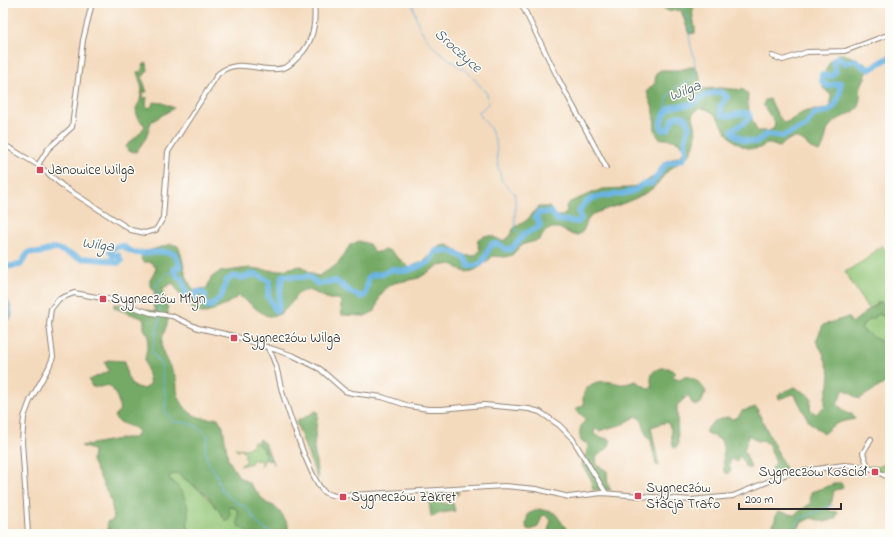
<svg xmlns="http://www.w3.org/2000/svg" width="893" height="537" viewBox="0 0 893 537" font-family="'Indie Flower',sans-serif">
<rect width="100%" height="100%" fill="#fdfcf7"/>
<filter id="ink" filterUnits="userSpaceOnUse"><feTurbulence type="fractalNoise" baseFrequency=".025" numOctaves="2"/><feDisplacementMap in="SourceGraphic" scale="8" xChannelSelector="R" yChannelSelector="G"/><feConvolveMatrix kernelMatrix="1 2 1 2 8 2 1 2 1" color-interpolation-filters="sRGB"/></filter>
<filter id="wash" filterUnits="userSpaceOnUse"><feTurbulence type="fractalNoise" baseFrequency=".012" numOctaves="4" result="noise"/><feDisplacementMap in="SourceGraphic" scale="16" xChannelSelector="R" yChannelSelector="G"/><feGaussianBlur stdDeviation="0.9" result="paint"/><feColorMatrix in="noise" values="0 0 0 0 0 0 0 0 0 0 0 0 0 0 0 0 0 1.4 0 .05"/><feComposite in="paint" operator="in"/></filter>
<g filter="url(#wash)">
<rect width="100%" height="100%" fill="#f4dabd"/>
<g fill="#91c474" stroke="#5e7850">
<path d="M882 245 890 257V304L879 302 869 310 845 272 865 260Z"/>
<path d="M879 314 890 319V337L883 343 861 329 864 323Z"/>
<path d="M254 441 264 450 266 459 261 466 260 459 256 461 255 459 251 461 252 463 240 466 247 461 244 456 246 453 241 449 237 451 235 448 246 449 253 445Z"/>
<path d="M890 461V476L870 466 879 467Z"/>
<path d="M177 473 203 493 217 508 231 507 238 510 239 513 238 521 250 534H190C186 524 189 514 186 503 184 496 177 488 173 481L170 480 169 476Z"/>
</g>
<g fill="#74aa66" stroke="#506a48">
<path d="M664 3H697C688 13 696 22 695 33L689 34 681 10 668 11 662 7Z"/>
<path d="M838 54H844L866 63 868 71 861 86 859 107C851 116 836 117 830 126 824 134 827 144 819 152 808 150 802 134 790 139 785 141 783 145 779 147L770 144H765C757 154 740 147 732 139 720 128 720 110 700 108L692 114C698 130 698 148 684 159 679 163 674 166 669 170 663 175 659 183 653 188 635 202 612 206 591 215 584 222 586 237 573 235L559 228H552L546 231 539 240 521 245 512 255 505 257 493 256C486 262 474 275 463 271 459 270 456 266 452 264L438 266 419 278 394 283 386 288 380 296 375 311 365 316 342 315 340 299H329L309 290 298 293C291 304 278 324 262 313 254 308 248 301 239 296 202 320 195 321 173 283L163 288C164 298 169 308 168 318 168 326 162 334 162 342 162 359 169 362 175 376 178 382 176 388 178 394 184 413 198 421 218 418L223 427 228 459 239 477 249 483 266 503 274 506 280 512 288 524V534H250L238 525C237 516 242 506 228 507L231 515 227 522 207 495 177 473 169 476 170 480C178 483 187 500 188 509 189 520 185 522 190 534H121L116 531H108L107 522 114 519 111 500 92 461 93 450 81 446 124 438H135L138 432C133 424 121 426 115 418L116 414 119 412C121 404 115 389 108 385L100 387H92L89 380 109 371 105 363 107 360 125 361 127 376 133 386 144 389 150 385 145 359 149 336 144 329V321L142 318 114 308V304H118L157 312 153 306 155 291C144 279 153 280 156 268L151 262H143L141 259 144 252 172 244 178 246C185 261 183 278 194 290L207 288 211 278 219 272 250 268 276 271 301 266 314 275 319 276 338 264 350 245 359 241 369 244 375 253 385 250 390 251 410 268C414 264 419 264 424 261 434 255 429 247 447 245 458 249 471 265 480 250L477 240C487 232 492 236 502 241 509 238 511 236 513 229L527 220 538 207H549L556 216H562L567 212 566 207 570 202 602 189 629 188 640 185 655 176 664 162 680 156 684 151C681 137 669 141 659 138 652 129 656 123 654 113 653 105 648 99 647 91L655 83 656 73 661 70H679L695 66 700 76V86L704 89 721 88 744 90 748 94C746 108 752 118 757 131H769L774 128 775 123 763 105 765 100 770 99 777 114 784 123C792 121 797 115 804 112 814 108 822 113 831 106V95L823 88C824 75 826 62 838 54Z"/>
<path d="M147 63 148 70 142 78 147 92H143V99L147 97 146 105 149 108 152 106 153 102 163 103 174 108 151 122 146 138 136 152 128 151 126 146 139 134 145 126 137 117 136 108 140 101 142 89 137 72H141L143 65Z"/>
<path d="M879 302 890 304V319L879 314 864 323 861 329 883 343 890 337V380L859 399 844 389 837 404 848 414H852L855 419C843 421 832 423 824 434L809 422 795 395 793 394 779 399 778 395 794 387 807 394 811 398 810 409 816 414 825 406V397L829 385 830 374 823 353 816 341 823 325 848 317 852 323Z"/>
<path d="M661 368H669L676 373 672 376 679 379C690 372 701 383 706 392L701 403 696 406 692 403 688 395 677 406 678 446 674 448C670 439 674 430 667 422L651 427 659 466 656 465 651 441 647 437 642 421 637 416 623 424 599 431 595 428 594 435 611 440 608 448 596 457 597 465 607 471 608 485 611 490H593L591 479 581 464 587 452 588 444 581 441C579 435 579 425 585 421V418L575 409 584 405C579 387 595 379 611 382 616 382 619 385 624 384 628 384 632 382 636 381L649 389 652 387C650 377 650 371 661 368Z"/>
<path d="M756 407 786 470 771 475 769 472 776 463 769 445 763 440 757 441 749 435 744 450 751 467 749 469 745 467 743 460 738 455V460L735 462 731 458 729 465 731 471 727 474 724 471 723 447 721 440 705 432C710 423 716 420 727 417L733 419 738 417 742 411Z"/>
<path d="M316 411 318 412 314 447 318 478H317L296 422Z"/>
<path d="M259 439 265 444 274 465 271 460 268 461 265 458V451L257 443Z"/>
<path d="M837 483H841L843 487 841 489 834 490 832 501 828 508 830 511 838 512 835 519 825 522 811 518 801 523 796 534H755L756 530 763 527 771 528C781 513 768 508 794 515L810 504 811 492Z"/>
<path d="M457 491 459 494C454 496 448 495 443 498L444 504 453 503 455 511 441 513 431 517 428 494Z"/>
<path d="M539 509 555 513 570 534H547L551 520 545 515 542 516 538 527 531 530 527 529 526 525 528 514Z"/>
</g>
<path fill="#69b4e2" stroke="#4a7086" d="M3 293C8 301 14 309 11 318L3 323Z"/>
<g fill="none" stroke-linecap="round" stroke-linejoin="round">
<g stroke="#69b4e2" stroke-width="1">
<path d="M412 3 419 27 428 40 438 51 470 74 487 94 488 104 478 113 490 128 496 142 498 166 502 181 515 194V229L519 233 522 231 526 233"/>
<path d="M680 3 690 21V34"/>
<path d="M666 112C664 78 691 90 695 73 697 61 690 47 689 35"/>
<path d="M160 312 156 284 167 273 175 272"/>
<path d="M160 317 152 351 161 366 166 398 165 411 173 422C187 422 198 424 208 436L205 450 208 462 216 474 221 489 231 499 247 508 258 524 273 534"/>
<path d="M790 534 801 518 833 505"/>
</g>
<path stroke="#69b4e2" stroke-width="6" d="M3 267 20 265 29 252 39 253 55 248 80 258 107 260 117 263 121 261 118 255 113 256 110 251 115 247 123 246C137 257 143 253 159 252 164 251 170 253 175 254L180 267 174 269 178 277 182 279 186 292 185 297 191 301 197 292H202L205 295V302L207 306H211L221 297 227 280 234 276 240 278 256 274 270 282 268 296 276 311 278 309 282 276C293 275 295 279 308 276L318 284 336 281 352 293 362 297 365 295 369 277 372 275 383 274 392 269 404 271 410 270 429 262 436 251 439 250 444 252 448 250 464 257 469 266C489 266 482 255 492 244H499L505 249H511L526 233 539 227 540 224 536 217 538 213 551 212 557 220 578 222 581 219 579 212C588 189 618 199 635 190 640 188 635 189 640 186 642 184 648 184 652 183L666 164 683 159 686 154 685 141 689 127 685 117 677 116 673 119 668 129 663 130C657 122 666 108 676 106 680 105 685 106 689 105 702 100 703 93 721 92L727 97 720 107 722 115C731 118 738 112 748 113L750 117 744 123 732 130C736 139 747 142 756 142L767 134 783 136 806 126 813 115C817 113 821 113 825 112 839 108 839 95 841 83L827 86 822 81V75L832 76 836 71 834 60 838 57 845 63 856 60 863 67 870 69 890 57"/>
</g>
</g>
<g filter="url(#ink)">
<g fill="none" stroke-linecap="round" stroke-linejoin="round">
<g stroke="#908274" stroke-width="6">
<g id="minor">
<path d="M521 3 559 80 606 167"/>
<path d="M772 56 783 60 807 52 845 51 890 34"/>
<path d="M3 144 38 165 64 187 131 230 145 233 156 230 163 218 168 152 218 74C239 55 264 76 286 67 292 64 296 59 300 55 314 41 316 22 314 3"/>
<path d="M38 165 48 149 72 127 83 40 92 3"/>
<path d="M268 348C278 365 278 378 283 395 289 414 311 480 324 492 327 494 332 495 336 496L505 486 536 489 569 497 602 493 691 500 733 496 789 473 844 465 868 467 890 478"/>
<path d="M868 467 863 453 871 439"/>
<path d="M28 534 22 441 24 417 30 401 49 367 53 357 49 324 51 309 59 299 74 293 108 299 151 313 172 316 198 328 234 336 294 356 320 369 345 391 352 393 382 397 409 406 428 409H442L484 405 529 409 540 412 559 425 572 438 606 493"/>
</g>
</g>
<use href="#minor" stroke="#fff" stroke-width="4"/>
</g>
</g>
<g fill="#d1495b" stroke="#fdfcf7" stroke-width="1.5">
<rect x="36" y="166" width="8" height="8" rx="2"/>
<rect x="99" y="295" width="8" height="8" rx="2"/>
<rect x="230" y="334" width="8" height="8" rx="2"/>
<rect x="871" y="468" width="8" height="8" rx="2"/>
<rect x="634" y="492" width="8" height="8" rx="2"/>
<rect x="339" y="493" width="8" height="8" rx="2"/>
</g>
<g text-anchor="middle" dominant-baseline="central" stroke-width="3" stroke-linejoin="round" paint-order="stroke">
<g font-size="14" fill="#2b2b2b" stroke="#fdfcf7" text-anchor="start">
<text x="48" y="170">Janowice Wilga</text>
<text x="111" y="299">Sygneczów Młyn</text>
<text x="242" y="338">Sygneczów Wilga</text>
<text x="867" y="472" text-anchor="end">Sygneczów Kościół</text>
<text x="646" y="488">Sygneczów<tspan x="646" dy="16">Stacja Trafo</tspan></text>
<text x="351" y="497">Sygneczów Zakręt</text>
</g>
<g font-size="15" font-style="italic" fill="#415b6b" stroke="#fdfcf7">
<text transform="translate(458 51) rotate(42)">Sroczyce</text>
<text transform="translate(685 91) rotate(-22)">Wilga</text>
<text transform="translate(98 245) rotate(8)">Wilga</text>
</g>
</g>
<rect width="893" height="537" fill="none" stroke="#fdfcf7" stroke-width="16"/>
<path d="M739 503v6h102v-6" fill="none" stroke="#2b2b2b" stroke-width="2"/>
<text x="745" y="503" font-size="12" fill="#2b2b2b" stroke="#fdfcf7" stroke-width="3" paint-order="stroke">200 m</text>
</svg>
